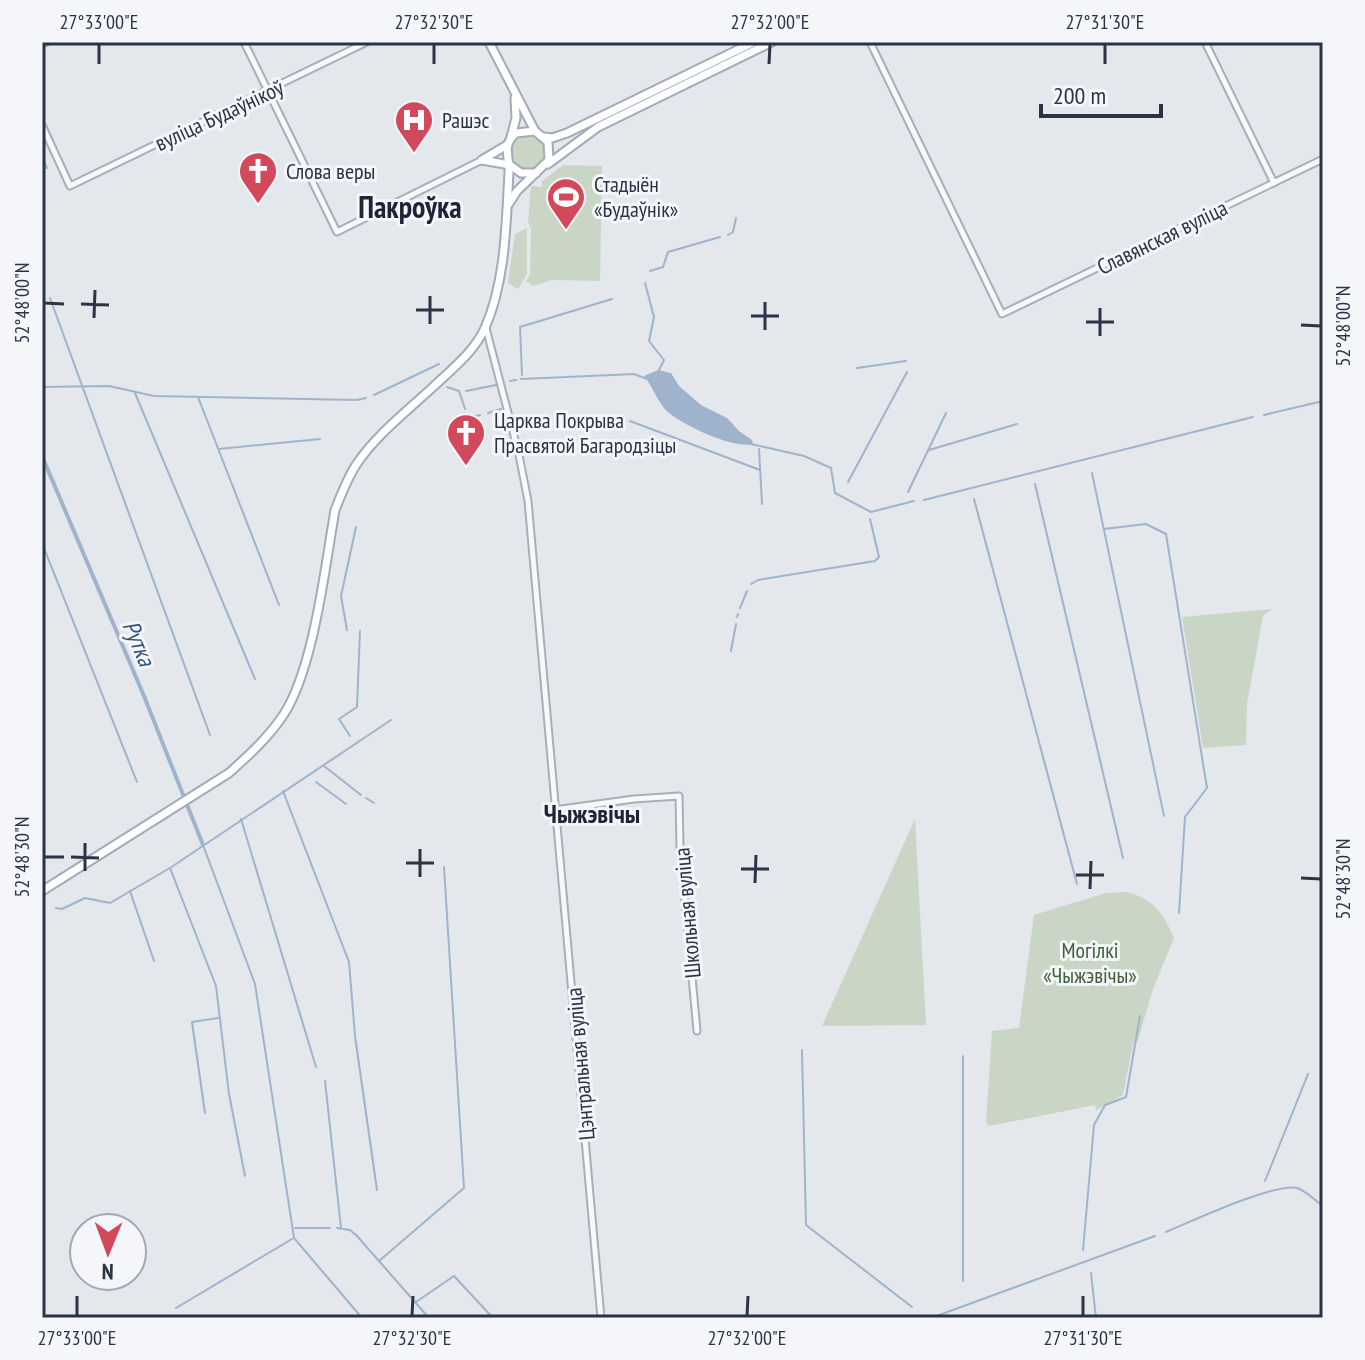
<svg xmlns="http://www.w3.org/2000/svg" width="1365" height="1360" viewBox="0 0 1365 1360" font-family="'PT Sans Narrow',sans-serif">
<rect width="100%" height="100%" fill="#e4e7ec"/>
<g fill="#c9d6c5">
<circle cx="528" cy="152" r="18"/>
<path d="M563 165 602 166 600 281 551 280 533 286 526 281 530 275 531 229 528 222 531 186 542 187V181Z"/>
<path d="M527 228V274L518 289 508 283 515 234Z"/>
<path d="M1272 609 1263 616 1247 704 1246 745 1203 748 1182 617Z"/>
<path d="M915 819 926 1025 822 1026Z"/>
<path d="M1127 892C1154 899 1164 914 1174 938L1153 989 1138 1040 1133 1044 1123 1095 1096 1110 1095 1105 989 1126 986 1123 992 1031 1019 1028 1034 915 1106 893Z"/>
</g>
<path fill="#9fb4cc" d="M658 370 671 373 679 386 701 405 727 418 739 431 752 440 753 444C735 450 676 423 664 408 656 398 652 386 644 376Z"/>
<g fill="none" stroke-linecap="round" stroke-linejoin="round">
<g stroke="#9fb4cc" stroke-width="2">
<path d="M42 157 47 168"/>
<path d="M728 235 733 232 736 218"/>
<path d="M650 271 663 267 668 252 720 237"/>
<path d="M645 283 654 317 649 341 664 360 659 370"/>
<path d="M50 298 210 735"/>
<path d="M857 368 906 361"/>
<path d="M522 375 520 327 612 299"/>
<path d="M521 379 634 374 647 379"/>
<path d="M510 381 516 380"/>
<path d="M42 387 109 386 154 396 357 400 366 398"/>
<path d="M447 387 459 391 465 409"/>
<path d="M466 391 496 385"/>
<path d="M135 393 255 679"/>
<path d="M374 395 439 364"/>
<path d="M198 397 279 605"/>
<path d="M488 413 501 409"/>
<path d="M1264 415 1323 401"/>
<path d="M467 416 468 418 480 415"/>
<path d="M630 421 760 470"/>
<path d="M751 444 804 456 831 468 835 493 871 512 914 501"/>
<path d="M219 449 320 439"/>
<path d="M759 449 762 504"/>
<path d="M929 450 1017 424"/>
<path d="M1092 473 1164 816"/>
<path d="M848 482 907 372"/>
<path d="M1035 484 1123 858"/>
<path d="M908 492 946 413"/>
<path d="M974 499 1077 884"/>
<path d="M924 500 1253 417"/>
<path d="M1104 529 1146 524 1166 534 1207 788 1185 817 1179 913"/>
<path d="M42 543 137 782"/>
<path d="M751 584 758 580 875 561 879 557 870 519"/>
<path d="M740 608 747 591"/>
<path d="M737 617 738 614"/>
<path d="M347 630 341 596 356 527"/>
<path d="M731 651 736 624"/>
<path d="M350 736 339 719 357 707 360 631"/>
<path d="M324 766 361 795"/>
<path d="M316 782 346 804"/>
<path d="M283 791 349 962 355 1036 377 1190"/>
<path d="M366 798 374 803"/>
<path d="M241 819 316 1067"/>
<path d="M203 845 255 984 294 1238 362 1318"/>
<path d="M170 868 216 986 229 1094 245 1176"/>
<path d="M130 891 154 961"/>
<path d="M56 908 62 909 85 898 110 903 170 868 391 720"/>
<path d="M802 1050 806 1225 912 1307"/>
<path d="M963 1056V1281"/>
<path d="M325 1081 341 1228"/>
<path d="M205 1113 192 1022 218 1018"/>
<path d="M1265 1181 1308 1074"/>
<path d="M295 1228H330"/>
<path d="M337 1228 350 1230 357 1236 429 1318"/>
<path d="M1166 1232C1190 1222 1276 1182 1297 1188 1306 1191 1316 1201 1323 1206"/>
<path d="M1083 1250 1094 1125 1105 1105 1126 1097 1140 1016"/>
<path d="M379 1261 464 1188 444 867"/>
<path d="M1091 1273 1096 1318"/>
<path d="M416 1302 454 1276 493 1318"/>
<path d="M176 1308 292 1239"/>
<path d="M931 1318 1155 1236"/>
</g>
<path stroke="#9fb4cc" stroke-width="4" d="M42 456 144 696 203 845"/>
<g stroke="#a9aeb7" stroke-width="9">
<g id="minor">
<path d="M244 42 337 232 482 160"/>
<path d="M870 42 1002 314 1323 159"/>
<path d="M1205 42 1274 183"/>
<path d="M42 44 47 42"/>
<path d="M42 125 70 186 367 42"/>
<path d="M486 328 519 455 528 501 601 1318"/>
<path d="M554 810 634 799 679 796 680 847 697 1031"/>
</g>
</g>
<g stroke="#a3abb8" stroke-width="11">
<g id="major">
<path d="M489 42 535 131"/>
<path d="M511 137 516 118 515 98"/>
<path d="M544 137 552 138 567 133 754 42"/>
<path d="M482 160 510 165 521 173H536"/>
<path d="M482 160 507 145"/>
<path d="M548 164 598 127 772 42"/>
<path d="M42 891 229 773C249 755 269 737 284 714 314 667 325 567 335 510 341 495 347 479 356 465 375 436 407 411 433 387 452 369 474 352 485 328 506 280 506 223 509 172 510 156 501 146 516 133L535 131 548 142 549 160 517 191 508 205"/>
</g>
</g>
<use href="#minor" stroke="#f7f8fa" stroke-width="5"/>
<use href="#major" stroke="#fff" stroke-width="7"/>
</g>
<path fill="none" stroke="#2b3445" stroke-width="3" d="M99 64V44M434 64V44M769 64 770 44M1105 64V44M44 303 64 304M81 304 109 305M416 310H444M751 316H779M94 318 95 290M1086 322H1114M430 324V296M1301 325 1321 326M765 330V302M1100 336V308M44 857H64M71 857 99 858M406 863H434M741 869H769M85 871V843M1076 875H1104M420 877V849M1301 878 1321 879M755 883 756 855M1090 889 1091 861M77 1316V1296M412 1316 413 1296M747 1316 748 1296M1083 1316V1296"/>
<defs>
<g id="hospital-pin" transform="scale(2)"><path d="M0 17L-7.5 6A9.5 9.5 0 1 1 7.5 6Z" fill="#d1495b" stroke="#f4f6f9"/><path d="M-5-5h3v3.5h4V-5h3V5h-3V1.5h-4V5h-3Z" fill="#fff"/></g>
<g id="church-pin" transform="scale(2)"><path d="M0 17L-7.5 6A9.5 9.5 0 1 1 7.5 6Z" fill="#d1495b" stroke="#f4f6f9"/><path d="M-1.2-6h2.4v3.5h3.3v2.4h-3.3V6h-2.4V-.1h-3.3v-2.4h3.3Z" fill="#fff"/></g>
<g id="stadium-pin" transform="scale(2)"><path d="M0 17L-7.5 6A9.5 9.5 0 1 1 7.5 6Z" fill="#d1495b" stroke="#f4f6f9"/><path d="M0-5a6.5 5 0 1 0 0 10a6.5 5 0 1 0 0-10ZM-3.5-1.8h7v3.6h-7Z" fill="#fff"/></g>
</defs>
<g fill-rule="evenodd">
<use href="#hospital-pin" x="414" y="120"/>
<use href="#church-pin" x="258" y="171"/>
<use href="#stadium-pin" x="566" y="197"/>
<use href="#church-pin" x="466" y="433"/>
</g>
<g text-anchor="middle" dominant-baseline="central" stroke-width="6" stroke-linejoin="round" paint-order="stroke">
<g font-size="22" fill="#2b3445" stroke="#f4f6f9">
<text transform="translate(219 115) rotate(-25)">вуліца Будаўнікоў</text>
<text transform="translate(1162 237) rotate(-26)">Славянская вуліца</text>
<text transform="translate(687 913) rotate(-95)">Школьная вуліца</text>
<text transform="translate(580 1064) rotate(-95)">Цэнтральная вуліца</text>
</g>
<g font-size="22" fill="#2b3445" stroke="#f4f6f9" text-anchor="start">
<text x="442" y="120">Рашэс</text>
<text x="286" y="171">Слова веры</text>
<text x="594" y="184">Стадыён<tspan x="594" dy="25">«Будаўнік»</tspan></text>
<text x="494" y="420">Царква Покрыва<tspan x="494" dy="25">Прасвятой Багародзіцы</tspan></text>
</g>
<g font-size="22" fill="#3f6138" stroke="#f4f6f9">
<text x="1090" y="950">Могілкі<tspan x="1090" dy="25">«Чыжэвічы»</tspan></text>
</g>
<g font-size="24" font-style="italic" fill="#34527a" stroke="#f4f6f9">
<text transform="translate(139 643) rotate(67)">Рутка</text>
</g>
<g font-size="26" font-weight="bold" fill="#1d2536" stroke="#f4f6f9">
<text x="592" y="813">Чыжэвічы</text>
</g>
<g font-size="30" font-weight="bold" fill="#1d2536" stroke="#f4f6f9">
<text x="410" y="206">Пакроўка</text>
</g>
</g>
<rect width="1365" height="1360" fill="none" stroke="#f4f6f9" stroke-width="88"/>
<g transform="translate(108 1252) rotate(181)"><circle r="38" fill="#f4f6f9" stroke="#a4a8b1" stroke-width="2"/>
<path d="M0-6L14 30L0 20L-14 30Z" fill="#d1495b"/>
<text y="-12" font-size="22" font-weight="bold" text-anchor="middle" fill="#2b3445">N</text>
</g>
<path d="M1041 104v12h120v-12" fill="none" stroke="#2b3445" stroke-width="4"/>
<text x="1053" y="104" font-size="24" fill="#2b3445" stroke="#f4f6f9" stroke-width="6" paint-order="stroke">200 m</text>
<rect x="44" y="44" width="1277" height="1272" fill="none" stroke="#2b3445" stroke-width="3"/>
<g font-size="20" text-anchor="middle" fill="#2b3445">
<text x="99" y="29">27°33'00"E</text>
<text x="434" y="29">27°32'30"E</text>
<text x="770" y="29">27°32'00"E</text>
<text x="1105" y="29">27°31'30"E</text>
<text transform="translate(22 303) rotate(-90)" y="7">52°48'00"N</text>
<text transform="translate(1343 326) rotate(-90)" y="7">52°48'00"N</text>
<text transform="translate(22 857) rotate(-90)" y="7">52°48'30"N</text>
<text transform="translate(1343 879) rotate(-90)" y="7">52°48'30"N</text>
<text x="77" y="1345">27°33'00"E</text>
<text x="412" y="1345">27°32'30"E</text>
<text x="747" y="1345">27°32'00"E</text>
<text x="1083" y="1345">27°31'30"E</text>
</g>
</svg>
